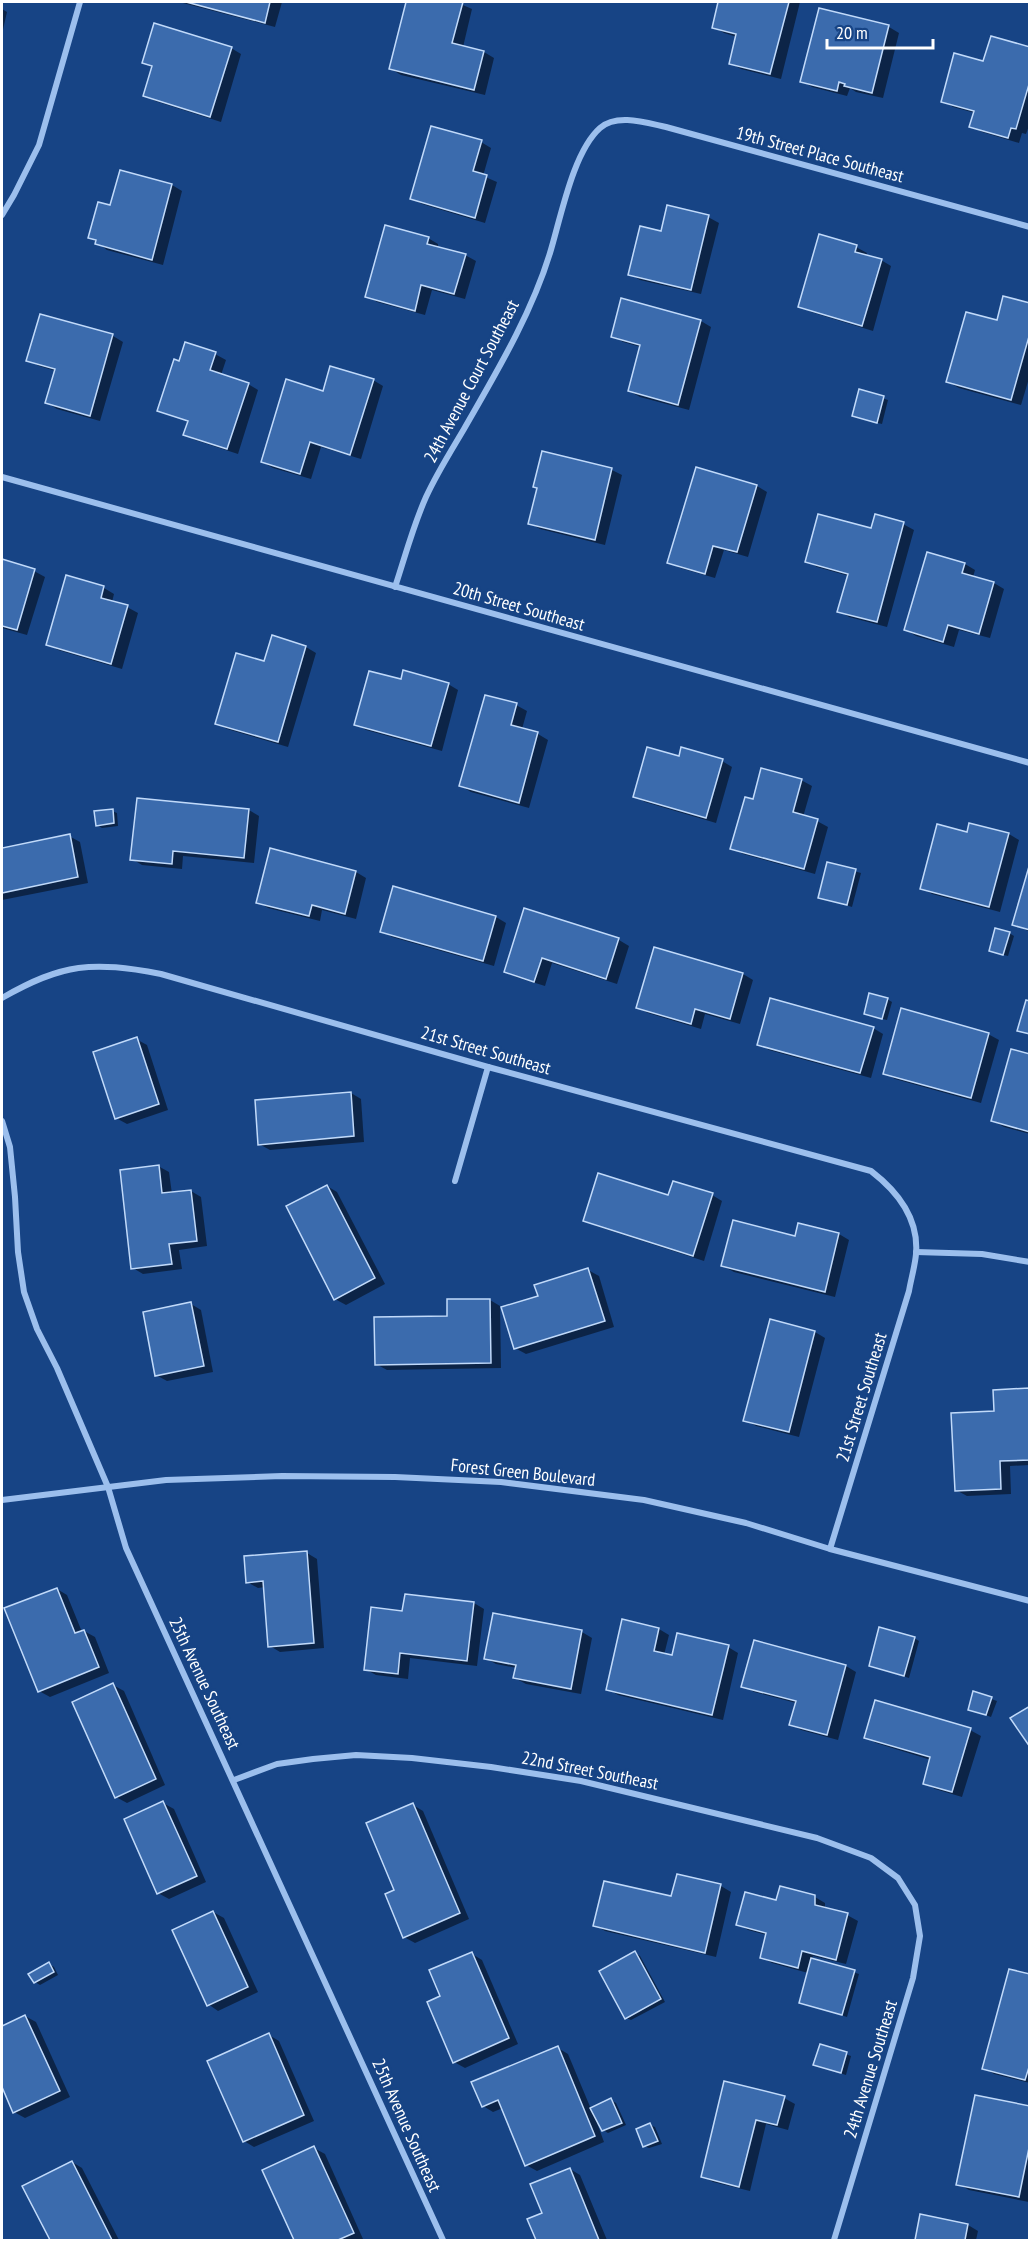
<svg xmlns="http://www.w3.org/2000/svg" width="1031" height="2242" viewBox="0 0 1031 2242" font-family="'PT Sans Narrow',sans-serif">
<rect width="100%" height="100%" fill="#174485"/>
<g fill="#0007">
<path d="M179 2H282L275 27Z"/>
<path d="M408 2H456L472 9 463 47 484 52 494 58 485 95 401 75 391 69Z"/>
<path d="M720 2H800L781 79 741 69 730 63 737 37 724 33 714 27Z"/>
<path d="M2 9 7 12 2 34Z"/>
<path d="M889 27 899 33 883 98 856 92 850 88 847 96 812 87 802 81Z"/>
<path d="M231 48 241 54 221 122 155 101 145 95 153 68 143 62Z"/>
<path d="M1030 48V123L1026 134 1022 133 1019 143 982 132 971 126 975 113 953 107 943 101 984 63Z"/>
<path d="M481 142 491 148 483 176 497 182 485 223 422 204 411 198Z"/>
<path d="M121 172 172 185 182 191 163 265 107 250 90 237 111 206Z"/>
<path d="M708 217 719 223 701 294 640 280 630 274Z"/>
<path d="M428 238 438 244V248L465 255 476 261 465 299 432 290 425 315 377 302 367 296Z"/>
<path d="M856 247 867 253 866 256 881 260 891 266 873 331 811 312 800 306Z"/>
<path d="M622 300 701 321 711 327 689 410 640 397 629 391 641 347 623 342 613 336Z"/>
<path d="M1030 305V375L1021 405 959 388 948 382 998 322Z"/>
<path d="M41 316 113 336 123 342 100 421 57 409 47 403 56 371 39 366 28 360Z"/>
<path d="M215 354 226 360 221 375 248 384 258 390 238 454 195 440 185 434 189 422 159 410 180 363Z"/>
<path d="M373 380 383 386 361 459 321 447 311 479 273 468 262 462 324 392Z"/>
<path d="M860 391 888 400 882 424 858 418Z"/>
<path d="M543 453 612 470 622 475 605 545 540 529 530 523 539 489Z"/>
<path d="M697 469 757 486 767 492 748 557 724 550 715 578 680 568 669 562Z"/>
<path d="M903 524 914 530 887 627 849 617 839 611 849 576 817 567 806 561 872 530Z"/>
<path d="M928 554 965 564 975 570 973 577 994 583 1004 589 990 638 959 630 954 647 916 636 906 630Z"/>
<path d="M2 561 34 571 45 577 27 635 2 628Z"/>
<path d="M67 577 104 588 114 594 112 602 127 607 138 613 122 669 58 650 48 644Z"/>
<path d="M273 637 306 647 316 653 288 747 227 729 216 723 265 663Z"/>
<path d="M402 681 448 684 458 690 442 751 366 730 356 724Z"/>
<path d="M516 705 527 711 522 729 538 734 548 740 529 808 471 792 461 786Z"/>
<path d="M722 761 732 767 716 823 645 802 634 796Z"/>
<path d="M801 780 812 786 803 817 817 821 828 827 815 874 743 854 732 848 754 801Z"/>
<path d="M249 810 259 816 254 863 183 856 182 869 142 865 132 859Z"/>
<path d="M112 811 117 813 118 826 102 828 97 825Z"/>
<path d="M968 834H1009L1019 840 1000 912 932 894 922 888Z"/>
<path d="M69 836 80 842 88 883 2 900V849Z"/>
<path d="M271 850 356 872 366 878 356 919 322 910 320 921 268 908 258 902Z"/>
<path d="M829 864 861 873 852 907 820 897Z"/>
<path d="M1030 869V932L1014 924Z"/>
<path d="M394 888 496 917 506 923 494 966 392 937 382 931Z"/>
<path d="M525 910 619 940 629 946 617 984 552 963 545 986 516 977 506 971Z"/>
<path d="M1009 933 1014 936 1008 956 996 953Z"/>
<path d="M743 974 753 980 740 1024 705 1014 701 1029 648 1013 638 1008Z"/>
<path d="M887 999 892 1002 887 1020 870 1016Z"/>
<path d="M873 1028 883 1034 871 1078 769 1050 759 1044Z"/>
<path d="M988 1034 999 1040 981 1103 895 1079 885 1073Z"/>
<path d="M136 1039 147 1045 168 1110 127 1124 116 1118Z"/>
<path d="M1030 1055V1134L1004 1127 993 1121Z"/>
<path d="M351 1093 361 1099 364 1142 270 1150 259 1144Z"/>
<path d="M158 1166 169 1172 172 1194 191 1191 201 1197 207 1246 179 1250 182 1269 143 1274 133 1268Z"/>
<path d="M327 1186 337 1192 385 1284 346 1305 335 1299Z"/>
<path d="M712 1195 722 1201 704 1261 596 1226 585 1220 669 1197Z"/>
<path d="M799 1225 839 1234 849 1240 835 1297 734 1272 723 1266 796 1238Z"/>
<path d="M588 1270 599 1276 614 1327 526 1354 515 1348 540 1297Z"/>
<path d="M490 1300 500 1306 501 1368 387 1370 376 1364 449 1318Z"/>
<path d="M191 1304 201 1310 213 1372 167 1381 156 1375Z"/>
<path d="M815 1332 825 1338 799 1437 756 1426 745 1420Z"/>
<path d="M1028 1390 1030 1465 1010 1466 1011 1494 967 1496 956 1490 996 1412Z"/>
<path d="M307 1553 317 1559 324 1648 280 1652 270 1646 265 1587 258 1588 247 1582Z"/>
<path d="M57 1589 67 1595 82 1632 84 1631 95 1637 109 1673 50 1697 39 1691Z"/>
<path d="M474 1603 484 1609 477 1666 410 1658 408 1679 376 1675 365 1669Z"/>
<path d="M494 1615 582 1632 592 1638 581 1694 526 1684 515 1678 517 1668 496 1664 485 1658Z"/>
<path d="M659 1629 669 1635 664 1655 673 1657 728 1647 738 1653 723 1720 618 1695 608 1689Z"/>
<path d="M914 1638 919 1641 909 1678 870 1666Z"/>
<path d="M846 1666 856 1672 838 1740 801 1730 791 1724 796 1703 754 1692 743 1686Z"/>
<path d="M113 1685 124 1691 165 1785 127 1803 116 1797Z"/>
<path d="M974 1693 997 1701 991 1717 969 1709Z"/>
<path d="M970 1730 981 1736 962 1797 935 1789 925 1783 931 1760 876 1743 865 1737Z"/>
<path d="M163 1803 174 1809 206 1882 169 1899 158 1893Z"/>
<path d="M413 1805 423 1811 469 1919 415 1943 404 1937 396 1891Z"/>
<path d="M678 1876 721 1886 731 1892 716 1957 605 1931 595 1925 672 1898Z"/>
<path d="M815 1897 825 1903V1909L847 1915 858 1921 846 1964 813 1956 812 1959 859 1974 847 2017 800 2002 808 1973 772 1963 761 1957 767 1935 748 1930 738 1924 777 1902Z"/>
<path d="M213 1912 224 1918 258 1992 218 2011 208 2004Z"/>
<path d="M635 1953 640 1956 665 2002 631 2020 626 2018Z"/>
<path d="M472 1954 482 1960 518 2044 465 2068 454 2062 442 1997Z"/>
<path d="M49 1964 54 1967 58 1975 40 1985 35 1982Z"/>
<path d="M1030 1976V2083L994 2074 984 2068Z"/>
<path d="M25 2016 36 2022 70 2097 25 2118 14 2112 2 2085V2027Z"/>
<path d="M269 2035 279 2041 314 2121 254 2147 244 2141Z"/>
<path d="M821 2046 851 2056 846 2075 815 2065Z"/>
<path d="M558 2048 568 2054 591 2109 611 2100 616 2103 626 2125 608 2133 603 2130 599 2122 597 2123 604 2142 537 2171 526 2165 503 2108 493 2112 483 2106Z"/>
<path d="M725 2083 784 2098 795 2104 788 2130 766 2124 750 2191 713 2182 702 2176Z"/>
<path d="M1030 2108 1029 2202 969 2190 958 2184Z"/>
<path d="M650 2125 655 2127 662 2144 649 2148 644 2146Z"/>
<path d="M314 2148 325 2154 363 2239 296 2240 264 2171Z"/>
<path d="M72 2162 82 2168 119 2240H52L24 2186Z"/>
<path d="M570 2169 580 2175 607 2240H538L529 2219 544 2214Z"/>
<path d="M921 2215 968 2225 978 2231 976 2240H916Z"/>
</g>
<g fill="#3b6bad" stroke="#c1dafa" stroke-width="1.5">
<path d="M186 2H270L265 23Z"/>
<path d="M406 2H463L452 43 484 51 474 90 389 69Z"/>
<path d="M718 2H789L770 74 729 64 736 34 712 28Z"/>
<path d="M819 8 889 25 872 93 844 86 845 84 839 82 837 91 800 82Z"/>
<path d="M154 23 232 47 210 117 143 96 152 66 142 63Z"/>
<path d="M991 36 1030 47V81L1016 129 1011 128 1008 138 969 127 974 111 941 102 954 53 983 61Z"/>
<path d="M431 126 482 140 473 171 487 175 475 218 410 199Z"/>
<path d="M120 170 172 184 152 260 95 244 96 240 88 238 98 202 110 205Z"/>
<path d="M667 205 709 215 691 290 628 275 640 226 661 231Z"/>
<path d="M385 225 429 237 427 244 466 254 454 294 421 285 415 311 365 297Z"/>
<path d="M819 234 857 245 855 252 882 259 862 326 798 307Z"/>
<path d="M1003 296 1030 303V333L1011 400 946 382 966 312 997 320Z"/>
<path d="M621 298 701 320 678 405 628 391 640 345 611 337Z"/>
<path d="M40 314 113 334 90 416 45 403 55 369 26 361Z"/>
<path d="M185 342 216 352 210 370 249 383 227 449 183 435 188 421 157 411 174 359 179 361Z"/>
<path d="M330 366 374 379 350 455 310 442 300 474 261 462 286 379 323 391Z"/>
<path d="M859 389 884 396 877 423 852 416Z"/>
<path d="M542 451 612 468 595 540 528 524 537 488 533 487Z"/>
<path d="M696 467 757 485 737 552 713 546 705 574 667 563Z"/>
<path d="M818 514 871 528 875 514 904 522 877 622 837 612 848 574 805 562Z"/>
<path d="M927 552 965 563 962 573 994 582 979 634 948 625 943 642 904 630Z"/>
<path d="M2 559 35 569 17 630 2 626Z"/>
<path d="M66 575 104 586 101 598 128 605 111 664 46 645Z"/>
<path d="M272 635 306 646 278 742 215 724 236 653 264 661Z"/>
<path d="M403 670 449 683 431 746 354 725 369 671 401 679Z"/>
<path d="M485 695 517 703 511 725 538 732 519 803 459 786Z"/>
<path d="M647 747 679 756 681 747 723 759 706 818 633 797Z"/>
<path d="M761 768 802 779 793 812 818 819 804 869 730 849 745 797 753 799Z"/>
<path d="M137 798 249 809 244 858 173 851 172 864 130 860Z"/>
<path d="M113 809 114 823 96 826 94 811Z"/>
<path d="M969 823 1009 833 989 907 920 889 937 824 967 832Z"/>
<path d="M70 834 78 877 2 893V848Z"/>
<path d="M270 848 356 871 345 914 312 905 309 916 256 903Z"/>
<path d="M827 862 856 869 847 905 818 898Z"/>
<path d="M1030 863V930L1012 925Z"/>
<path d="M393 886 496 916 483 961 380 932Z"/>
<path d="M524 908 619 938 606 979 542 958 534 982 504 972Z"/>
<path d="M995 928 1010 932 1003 955 989 951Z"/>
<path d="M654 947 743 973 730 1019 695 1009 691 1024 636 1008Z"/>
<path d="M869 993 888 998 882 1019 864 1014Z"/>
<path d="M770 998 874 1027 860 1073 757 1045Z"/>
<path d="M1026 1000 1030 1001V1034L1017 1031Z"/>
<path d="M901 1008 989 1033 971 1098 883 1074Z"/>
<path d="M137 1037 159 1104 115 1119 93 1052Z"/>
<path d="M1011 1049 1030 1054V1132L991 1121Z"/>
<path d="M351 1092 354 1136 258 1145 255 1100Z"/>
<path d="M159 1165 162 1193 191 1190 197 1241 169 1244 172 1264 131 1269 120 1170Z"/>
<path d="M598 1173 668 1195 673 1181 713 1193 693 1256 583 1221Z"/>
<path d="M327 1185 375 1278 334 1300 286 1206Z"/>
<path d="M733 1220 795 1236 798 1223 839 1233 825 1292 721 1266Z"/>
<path d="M588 1268 605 1321 514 1349 501 1307 538 1296 534 1285Z"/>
<path d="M447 1299H490L491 1363 375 1365 374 1317 447 1316Z"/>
<path d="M191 1302 204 1366 155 1376 143 1312Z"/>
<path d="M770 1319 815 1331 789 1432 743 1421Z"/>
<path d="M1029 1388 1030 1460 1000 1461 1001 1489 955 1491 951 1413 994 1411 993 1390Z"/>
<path d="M307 1551 314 1643 268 1647 263 1581 246 1583 244 1556Z"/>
<path d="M57 1588 75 1633 84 1630 99 1667 38 1692 4 1608Z"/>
<path d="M405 1594 474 1602 467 1661 400 1653 398 1674 364 1670 371 1607 402 1611Z"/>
<path d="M493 1613 582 1630 571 1689 513 1678 516 1665 484 1659Z"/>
<path d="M622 1619 659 1628 654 1651 672 1655 677 1633 729 1645 712 1715 606 1690Z"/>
<path d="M879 1627 915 1637 904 1676 869 1666Z"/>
<path d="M754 1640 846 1665 827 1735 789 1725 796 1701 741 1687Z"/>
<path d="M113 1683 156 1779 115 1798 72 1702Z"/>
<path d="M973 1691 992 1697 986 1715 968 1710Z"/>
<path d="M875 1700 971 1728 952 1792 923 1784 930 1757 864 1738Z"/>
<path d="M1030 1706V1747L1010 1718Z"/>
<path d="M163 1801 197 1876 157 1894 124 1819Z"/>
<path d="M413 1803 460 1913 403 1938 385 1894 394 1890 366 1823Z"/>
<path d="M677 1874 721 1884 705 1953 593 1926 604 1881 671 1896Z"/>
<path d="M780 1886 815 1895V1905L848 1913 836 1960 802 1951 798 1968 760 1958 766 1933 736 1925 745 1892 776 1900Z"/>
<path d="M213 1911 248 1987 207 2006 172 1930Z"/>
<path d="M635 1951 661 1999 625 2019 599 1971Z"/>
<path d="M472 1952 509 2038 453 2063 427 2002 440 1996 429 1970Z"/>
<path d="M811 1958 855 1970 842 2015 799 2003Z"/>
<path d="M49 1962 54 1972 34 1983 28 1974Z"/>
<path d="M1009 1969 1030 1974V2064L1025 2080 982 2069Z"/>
<path d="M25 2015 60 2091 13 2113 2 2087V2026Z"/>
<path d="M269 2033 304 2115 243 2142 207 2061Z"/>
<path d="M820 2044 847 2052 841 2073 813 2065Z"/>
<path d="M558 2046 595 2136 525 2166 498 2100 482 2107 471 2082Z"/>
<path d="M724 2081 785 2096 777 2125 756 2120 739 2187 701 2177Z"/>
<path d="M975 2095 1030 2106V2143L1019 2197 956 2185Z"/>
<path d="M611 2098 622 2123 602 2131 590 2108Z"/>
<path d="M650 2123 658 2141 643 2147 636 2129Z"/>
<path d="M314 2146 354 2233 338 2240H294L262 2170Z"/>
<path d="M72 2161 112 2240H50L22 2186Z"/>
<path d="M570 2168 599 2240H536L527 2219 542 2213 530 2184Z"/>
<path d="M920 2214 968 2224 965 2240H915Z"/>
</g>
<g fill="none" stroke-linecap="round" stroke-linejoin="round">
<g stroke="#9cbfed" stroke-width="6">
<path d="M2 215 14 195 39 145 80 2"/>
<path d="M2 477 1030 763"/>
<path d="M395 587C405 557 413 526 426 497 437 473 451 451 464 429 496 373 531 315 550 253 561 217 573 152 600 128 617 113 647 123 666 127L1030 227"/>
<path d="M2 998C63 963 92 961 161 974L488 1067 871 1171C897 1191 919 1219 916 1254 915 1266 911 1279 909 1291L830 1549"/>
<path d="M2 1121 10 1147 15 1197 18 1252 24 1292 37 1329 57 1368 108 1487 126 1548 443 2240"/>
<path d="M455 1181 488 1067"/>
<path d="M916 1252 982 1254 1030 1262"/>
<path d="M2 1500 166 1480 282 1476 395 1477 501 1482 644 1500 746 1523 830 1549 1030 1601"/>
<path d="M234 1780 277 1764 313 1759 356 1755 412 1758 491 1767 581 1781 817 1838 871 1858 898 1878 915 1905 920 1936 913 1978 834 2240"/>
</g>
</g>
<g text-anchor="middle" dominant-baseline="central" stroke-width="5" stroke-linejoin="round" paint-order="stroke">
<g font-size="18" fill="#fff" stroke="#174485">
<text transform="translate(820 154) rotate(15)">19th Street Place Southeast</text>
<text transform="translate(471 381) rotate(-62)">24th Avenue Court Southeast</text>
<text transform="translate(519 606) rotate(16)">20th Street Southeast</text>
<text transform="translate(486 1050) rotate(16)">21st Street Southeast</text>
<text transform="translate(861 1397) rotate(-73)">21st Street Southeast</text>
<text transform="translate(523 1472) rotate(6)">Forest Green Boulevard</text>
<text transform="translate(205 1683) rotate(65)">25th Avenue Southeast</text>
<text transform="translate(590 1770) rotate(11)">22nd Street Southeast</text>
<text transform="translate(870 2069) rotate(-73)">24th Avenue Southeast</text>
<text transform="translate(407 2125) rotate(66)">25th Avenue Southeast</text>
</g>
</g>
<rect width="1031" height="2242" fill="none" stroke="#ffffff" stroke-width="6"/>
<path d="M827 39v9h106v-9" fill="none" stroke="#ffffff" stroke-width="3"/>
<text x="836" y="39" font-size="18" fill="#ffffff" stroke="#174485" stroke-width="4.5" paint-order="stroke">20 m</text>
</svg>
